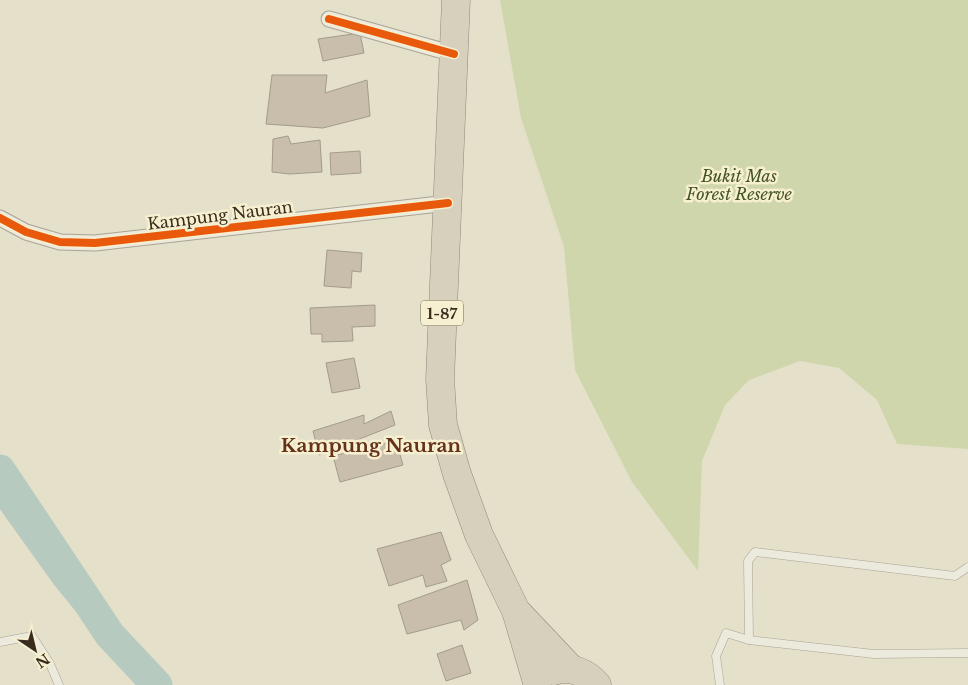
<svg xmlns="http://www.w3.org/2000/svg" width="968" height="685" viewBox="0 0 968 685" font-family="'Libre Baskerville',serif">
<rect width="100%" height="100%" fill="#e4e0ca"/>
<path fill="#d0d6ac" d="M500 0H968V449L897 444 877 400 839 368 800 361 749 380 725 405 702 461 698 571 632 482 575 370 564 247 521 118Z"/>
<path fill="#b6cac0" d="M0 488 156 685H136L55 586 4 515 0 509Z"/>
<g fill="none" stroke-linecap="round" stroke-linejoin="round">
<path stroke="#b6cac0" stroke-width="31" d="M0 470 110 635 157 685"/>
</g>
<g fill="#c8beab" stroke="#a49b8a">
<path d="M360 33 364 53 323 61 318 39Z"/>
<path d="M272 75H327L325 93 367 80 370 116 323 128 266 124Z"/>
<path d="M288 136 291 144 320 140 322 172 290 174 272 172 273 139Z"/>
<path d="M360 151 361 173 331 175 330 153Z"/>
<path d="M327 250 362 253 361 272 352 271 351 288 324 286Z"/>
<path d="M375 305V326L352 327 353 341 322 342V334H311L310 308Z"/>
<path d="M354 358 360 388 332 393 326 363Z"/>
<path d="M391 411 395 425 319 455 313 431 364 415V424Z"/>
<path d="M396 441 403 465 340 482 333 456Z"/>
<path d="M441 532 451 560 441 565 447 581 426 587 423 575 389 586 377 549Z"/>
<path d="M467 580 478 620 464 630 461 620 407 634 398 605Z"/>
<path d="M462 645 471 673 446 681 437 654Z"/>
</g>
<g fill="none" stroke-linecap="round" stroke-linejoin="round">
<g stroke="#a9a494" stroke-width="9">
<g id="lane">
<path d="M749 640 748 561 755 552 955 576 968 567"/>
<path d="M0 642 32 636 50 664 59 685"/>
<path d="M720 685 716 656 726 633 749 640 874 654 968 653"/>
</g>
</g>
<g stroke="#a9a494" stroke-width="17">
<g id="street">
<path d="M329 19 454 54"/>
<path d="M0 218 26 232 60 242 95 243 448 203"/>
</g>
</g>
<g stroke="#8e897b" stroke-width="29">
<g id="highway">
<path d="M456 0 440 379 443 425 457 474 479 535 516 611 537 682"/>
<path d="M519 614 571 669"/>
<path d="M554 671C570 665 587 673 597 685"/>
</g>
</g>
<use href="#lane" stroke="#ece9dd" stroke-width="8"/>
<use href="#street" stroke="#ece9dd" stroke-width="15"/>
<use href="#highway" stroke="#d7d0bc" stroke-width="28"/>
<g stroke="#f6efd0" stroke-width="11">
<g id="cycleway">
<path d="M329 19 454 54"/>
<path d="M0 218 26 232 60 242 95 243 448 203"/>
</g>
</g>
<use href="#cycleway" stroke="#e8590c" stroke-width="8"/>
</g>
<g text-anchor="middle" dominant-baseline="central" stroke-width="5" stroke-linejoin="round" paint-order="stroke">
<rect fill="#f6efd0" stroke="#706653" stroke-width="1" x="421" y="300.5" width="42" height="25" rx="4"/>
<g font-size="15" font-weight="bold" fill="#372c1d">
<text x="442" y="313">1-87</text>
</g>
<g font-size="16" font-style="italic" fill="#425423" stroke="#f6efd0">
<text x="739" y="176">Bukit Mas<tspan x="739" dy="18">Forest Reserve</tspan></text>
</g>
<g font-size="16" fill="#372c1d" stroke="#f6efd0">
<text transform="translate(220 215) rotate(-7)">Kampung Nauran</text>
</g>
<g font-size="19" font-weight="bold" fill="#65331b" stroke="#f6efd0">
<text x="371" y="445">Kampung Nauran</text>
</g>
</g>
<g transform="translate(35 650) rotate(145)" stroke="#f6efd0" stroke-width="4" paint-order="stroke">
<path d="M0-4L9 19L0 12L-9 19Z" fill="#372c1d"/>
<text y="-8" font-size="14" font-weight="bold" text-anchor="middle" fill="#372c1d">N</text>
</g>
</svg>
